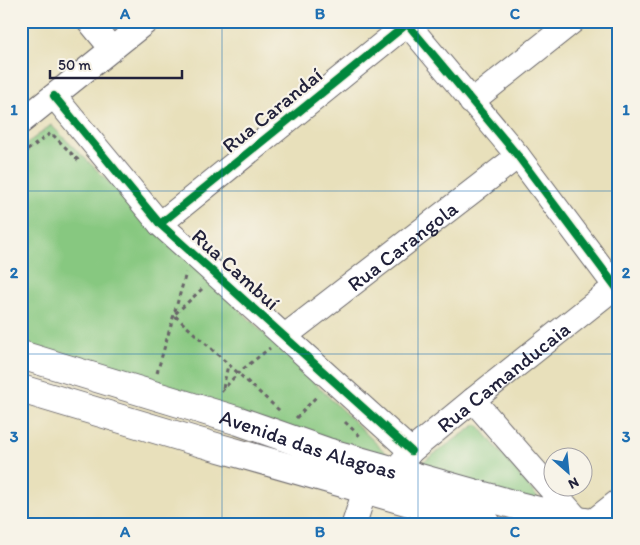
<svg xmlns="http://www.w3.org/2000/svg" width="640" height="545" viewBox="0 0 640 545" font-family="Itim,sans-serif">
<rect width="100%" height="100%" fill="#f7f3e8"/>
<filter id="ink" filterUnits="userSpaceOnUse"><feTurbulence type="fractalNoise" baseFrequency=".02" numOctaves="2"/><feDisplacementMap in="SourceGraphic" scale="10" xChannelSelector="R" yChannelSelector="G"/><feConvolveMatrix kernelMatrix="1 2 1 2 8 2 1 2 1" color-interpolation-filters="sRGB"/></filter>
<filter id="wash" filterUnits="userSpaceOnUse"><feTurbulence type="fractalNoise" baseFrequency=".0096" numOctaves="4" result="noise"/><feDisplacementMap in="SourceGraphic" scale="20" xChannelSelector="R" yChannelSelector="G"/><feGaussianBlur stdDeviation="1.12" result="paint"/><feColorMatrix in="noise" values="0 0 0 0 0 0 0 0 0 0 0 0 0 0 0 0 0 1.4 0 .05"/><feComposite in="paint" operator="in"/></filter>
<g filter="url(#wash)">
<rect width="100%" height="100%" fill="#e8e0bb"/>
<g fill="#87c880" stroke="#54755e">
<path d="M51 125 389 456 21 352V148Z"/>
<path d="M477 424 544 505 417 466Z"/>
</g>
</g>
<g filter="url(#ink)">
<g fill="none" stroke-linecap="round" stroke-linejoin="round">
<g stroke="#676468" stroke-width="26">
<g id="minor">
<path d="M89 21 112 49"/>
<path d="M405 21 518 156 619 291"/>
<path d="M54 96 160 224 411 451"/>
<path d="M471 102 573 21"/>
<path d="M21 122 147 21"/>
<path d="M160 224 407 24"/>
<path id="s1" d="M285 336 518 156"/>
<path d="M473 400 579 521"/>
<path id="s2" d="M401 463 411 451 473 400 615 287"/>
<path d="M591 523 619 501"/>
<path d="M354 524 365 490"/>
</g>
</g>
<g stroke="#676468" stroke-width="30">
<g id="major">
<path id="s3" d="M21 355 239 421 327 452 519 506 579 521 599 524"/>
<path d="M21 389 195 441 487 524"/>
</g>
</g>
<g stroke="#676468" stroke-width="3" stroke-dasharray="4 4" stroke-linecap="butt">
<path d="M21 155 51 133 80 162"/>
<path d="M202 289 174 315 280 411"/>
<path d="M157 373 186 273"/>
<path d="M223 388 228 365"/>
<path d="M221 392 238 373 270 348"/>
<path d="M296 418 318 395"/>
<path d="M345 422 362 438"/>
</g>
<use href="#minor" stroke="#fff" stroke-width="24"/>
<use href="#major" stroke="#fff" stroke-width="28"/>
<g stroke="#f7f3e8" stroke-width="11">
<g id="cycleway">
<path d="M405 21 518 156 619 291"/>
<path d="M54 96 160 224 411 451"/>
<path d="M160 224 407 24"/>
</g>
</g>
<use href="#cycleway" stroke="#00873e" stroke-width="8"/>
</g>
</g>
<path fill="none" stroke="#1f6fb2" stroke-width="1" stroke-opacity="0.55" d="M222 21V524M418 21V524M21 191H619M21 354H619"/>
<g text-anchor="middle" dominant-baseline="central" stroke-width="4.5" stroke-linejoin="round" paint-order="stroke">
<g font-size="21" fill="#22223b" stroke="#f7f3e8">
<text transform="translate(272 110) rotate(-39)">Rua Carandaí</text>
<text stroke="none"><textPath href="#s1" startOffset="148">Rua Carangola</textPath></text>
<text transform="translate(236 269) rotate(42)">Rua Cambuí</text>
<text stroke="none"><textPath href="#s2" startOffset="134">Rua Camanducaia</textPath></text>
<text stroke="none"><textPath href="#s3" startOffset="301">Avenida das Alagoas</textPath></text>
</g>
</g>
<rect width="640" height="545" fill="none" stroke="#f7f3e8" stroke-width="55"/>
<g transform="translate(568 472) rotate(153)"><circle r="24" fill="#f7f3e8" stroke="#a29fa3"/>
<path d="M0-4L9 19L0 12L-9 19Z" fill="#1f6fb2"/>
<text y="-8" font-size="14" font-weight="bold" text-anchor="middle" fill="#22223b">N</text>
</g>
<path d="M50 70v8h132v-8" fill="none" stroke="#22223b" stroke-width="2.5"/>
<text x="58" y="70" font-size="15" fill="#22223b" stroke="#f7f3e8" stroke-width="4" paint-order="stroke">50 m</text>
<rect x="28" y="28" width="584" height="490" fill="none" stroke="#1f6fb2" stroke-width="2"/>
<g font-size="16" text-anchor="middle" font-weight="bold" fill="#1f6fb2">
<text x="125" y="19">A</text>
<text x="320" y="19">B</text>
<text x="515" y="19">C</text>
<text x="14" y="115">1</text>
<text x="626" y="115">1</text>
<text x="14" y="278">2</text>
<text x="626" y="278">2</text>
<text x="14" y="442">3</text>
<text x="626" y="442">3</text>
<text x="125" y="537">A</text>
<text x="320" y="537">B</text>
<text x="515" y="537">C</text>
</g>
</svg>
